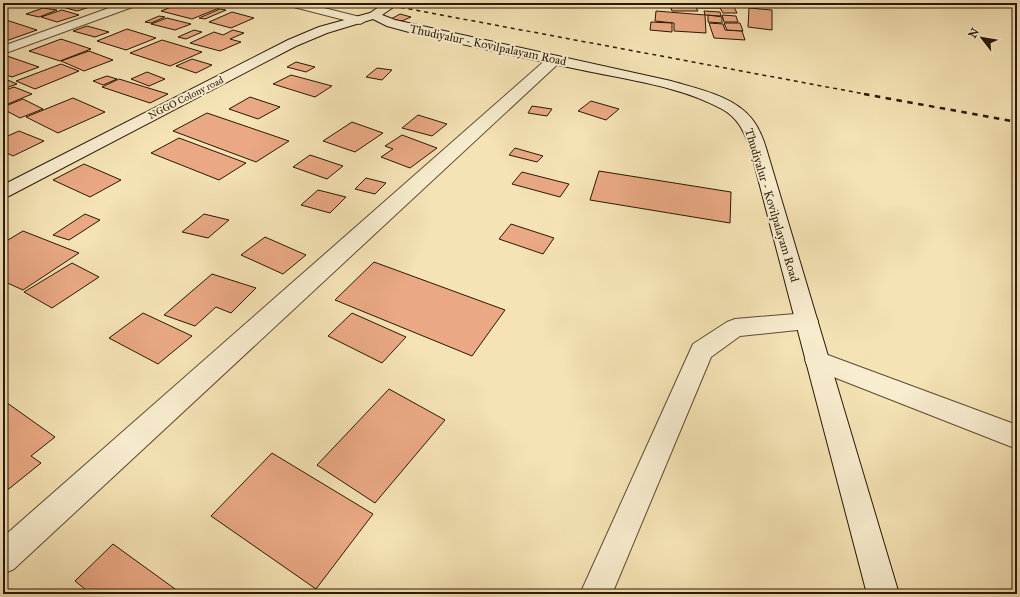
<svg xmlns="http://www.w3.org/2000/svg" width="1020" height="597" viewBox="0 0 1020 597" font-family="'IM FELL Great Primer',serif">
<rect width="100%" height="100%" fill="#f5e3b5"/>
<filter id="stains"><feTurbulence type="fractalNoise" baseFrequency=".005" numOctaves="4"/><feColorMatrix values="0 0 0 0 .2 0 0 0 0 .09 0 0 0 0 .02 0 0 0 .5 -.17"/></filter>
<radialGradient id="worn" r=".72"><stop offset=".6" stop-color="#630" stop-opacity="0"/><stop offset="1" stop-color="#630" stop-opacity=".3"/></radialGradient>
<g fill="#eaa984" stroke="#281802">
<path d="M62 3H90L96 5 77 11 55 5Z"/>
<path d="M167 3H198L219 8 192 19 161 11 176 5Z"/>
<path d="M669 3H732L737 13H723L720 8H696L698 11H672Z"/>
<path d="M43 8 57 10 39 17 26 14Z"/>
<path d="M749 8 772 10V30L748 27Z"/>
<path d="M220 9 226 10 205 19 199 18Z"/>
<path d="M62 10 79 15 57 22 41 17Z"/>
<path d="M656 11 705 15 704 11 720 12 721 16 705 15 706 33 674 31V23L655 21Z"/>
<path d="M232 12 254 18 231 28 209 22Z"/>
<path d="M400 14 411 17 402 21 391 19Z"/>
<path d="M708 15 722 17V23L708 22Z"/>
<path d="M722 15 736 16 738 22H724Z"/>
<path d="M159 16 165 17 151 23 145 22Z"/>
<path d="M167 18 191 24 175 30 151 24Z"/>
<path d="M3 19 37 30 3 42Z"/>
<path d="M651 22 672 23V32L650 30Z"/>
<path d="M709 23 723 24 725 30 742 31 745 40 714 38Z"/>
<path d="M724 23H740L743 31 727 30Z"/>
<path d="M87 26 109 32 95 37 73 31Z"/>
<path d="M127 29 156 38 126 50 97 41Z"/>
<path d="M194 30 202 32 186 39 178 37Z"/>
<path d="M233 30 244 33 230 39 241 42 220 51 190 43 214 32 223 35Z"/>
<path d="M61 39 91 49 60 61 29 51Z"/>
<path d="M162 40 202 52 170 66 130 53Z"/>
<path d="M89 51 113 60 84 71 61 61Z"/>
<path d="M3 55H4L39 67 12 77 3 74Z"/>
<path d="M192 59 212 65 196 73 176 66Z"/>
<path d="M296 62 315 67 306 72 287 67Z"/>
<path d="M61 64 79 71 35 89 16 81Z"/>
<path d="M377 68 392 70 382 80 366 77Z"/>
<path d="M147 72 165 79 149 86 131 79Z"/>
<path d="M291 75 332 86 315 97 273 84Z"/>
<path d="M107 76 117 79 103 85 93 81Z"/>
<path d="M3 78 17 84 3 89Z"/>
<path d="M119 79 168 94 150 103 102 87Z"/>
<path d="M14 87 32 94 3 106V91Z"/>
<path d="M250 97 280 107 258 119 229 109Z"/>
<path d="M73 98 105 112 58 133 26 117Z"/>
<path d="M23 99 43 109 20 118 3 109V107Z"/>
<path d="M591 101 619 109 606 120 578 111Z"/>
<path d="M532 106 552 109 547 116 528 113Z"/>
<path d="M207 113 289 141 256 162 173 131Z"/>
<path d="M418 115 447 124 432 136 402 128Z"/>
<path d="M352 122 383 133 355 152 323 141Z"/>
<path d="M19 131 44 141 13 156 3 151V138Z"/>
<path d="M402 135 437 148 410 168 381 157 393 149 385 146Z"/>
<path d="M179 138 246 163 219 180 151 153Z"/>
<path d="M515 148 543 156 537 162 509 155Z"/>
<path d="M310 155 343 166 327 179 293 167Z"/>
<path d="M84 164 121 180 90 197 53 180Z"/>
<path d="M599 171 731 192 730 223 590 200Z"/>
<path d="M522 172 569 184 560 197 512 184Z"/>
<path d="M366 178 386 183 375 194 355 189Z"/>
<path d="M318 190 346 197 330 213 301 205Z"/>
<path d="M85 214 100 220 69 240 53 235Z"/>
<path d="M204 214 229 220 208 238 182 232Z"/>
<path d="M511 224 554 238 543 254 499 239Z"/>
<path d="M23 231 79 253 23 290 3 281V243Z"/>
<path d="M265 237 306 255 283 274 241 255Z"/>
<path d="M374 262 505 310 472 356 335 300Z"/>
<path d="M72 263 99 277 52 308 24 292Z"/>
<path d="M212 274 256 288 231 313 216 307 195 326 164 315Z"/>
<path d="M143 313 192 336 158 364 109 338Z"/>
<path d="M352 313 406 337 382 363 328 336Z"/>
<path d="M389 389 445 420 375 503 317 465Z"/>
<path d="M3 400 55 437 31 456 41 463 5 492 3 490Z"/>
<path d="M272 453 373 514 316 589 211 516Z"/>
<path d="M113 544 182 594H91L75 581Z"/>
</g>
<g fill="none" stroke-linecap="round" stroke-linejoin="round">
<g stroke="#5b4b2f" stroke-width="2">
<g id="street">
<path d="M123 3H140L138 5 3 54V46Z"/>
<path d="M284 3H304L364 18 366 20 364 22 360 24 286 5Z"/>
<path d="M554 56 559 57 561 60 559 63 14 569 3 574V537L549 57Z"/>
<path d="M807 313 815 315 818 321 815 327 807 329 740 336 711 357 612 594H580L693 344 727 322 735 319Z"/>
<path d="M817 351 1017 425V449L808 367 805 360 808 353Z"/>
</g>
</g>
<g stroke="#281802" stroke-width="2">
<path id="secondary" d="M385 3H399L382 15 395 20 671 81C698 89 734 96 752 119 759 128 763 138 766 148L899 594H867L750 148C744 131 738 118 722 109 680 86 628 80 582 70 524 58 466 45 409 32L387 26 373 19 327 33 296 46 9 196 3 197V185L288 40 319 27 370 13Z"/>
</g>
<use href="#street" fill="#f8edcf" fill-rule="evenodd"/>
<use href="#secondary" fill="#f8edcf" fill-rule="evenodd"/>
<path stroke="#281802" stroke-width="1.5" stroke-dasharray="4 4" stroke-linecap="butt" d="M377 3 870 95"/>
<path stroke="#281802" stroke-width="2.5" stroke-dasharray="5.5 5.5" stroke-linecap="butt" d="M864 94 1017 122"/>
</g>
<g text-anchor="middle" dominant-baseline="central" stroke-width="4" stroke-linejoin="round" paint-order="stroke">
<g font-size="10" fill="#281802" stroke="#f8edcf">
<text transform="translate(186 98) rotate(-27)">NGGO Colony road</text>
</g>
<g font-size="12" fill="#281802" stroke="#f8edcf">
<text transform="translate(488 45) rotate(12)">Thudiyalur - Kovilpalayam Road</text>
<text transform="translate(772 205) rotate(73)">Thudiyalur - Kovilpalayam Road</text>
</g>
</g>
<rect width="1020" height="597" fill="none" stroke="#f5e3b5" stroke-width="16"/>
<rect x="4" y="4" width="1012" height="589" fill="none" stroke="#281802" stroke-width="2"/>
<rect x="8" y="8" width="1004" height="581" fill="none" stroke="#281802"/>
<g transform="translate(982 38) rotate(301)" stroke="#f8edcf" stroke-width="3" paint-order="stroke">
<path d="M0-3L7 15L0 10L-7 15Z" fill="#281802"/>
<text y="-6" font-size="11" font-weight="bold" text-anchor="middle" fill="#281802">N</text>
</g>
<rect width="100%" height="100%" filter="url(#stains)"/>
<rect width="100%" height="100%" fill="url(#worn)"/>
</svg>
